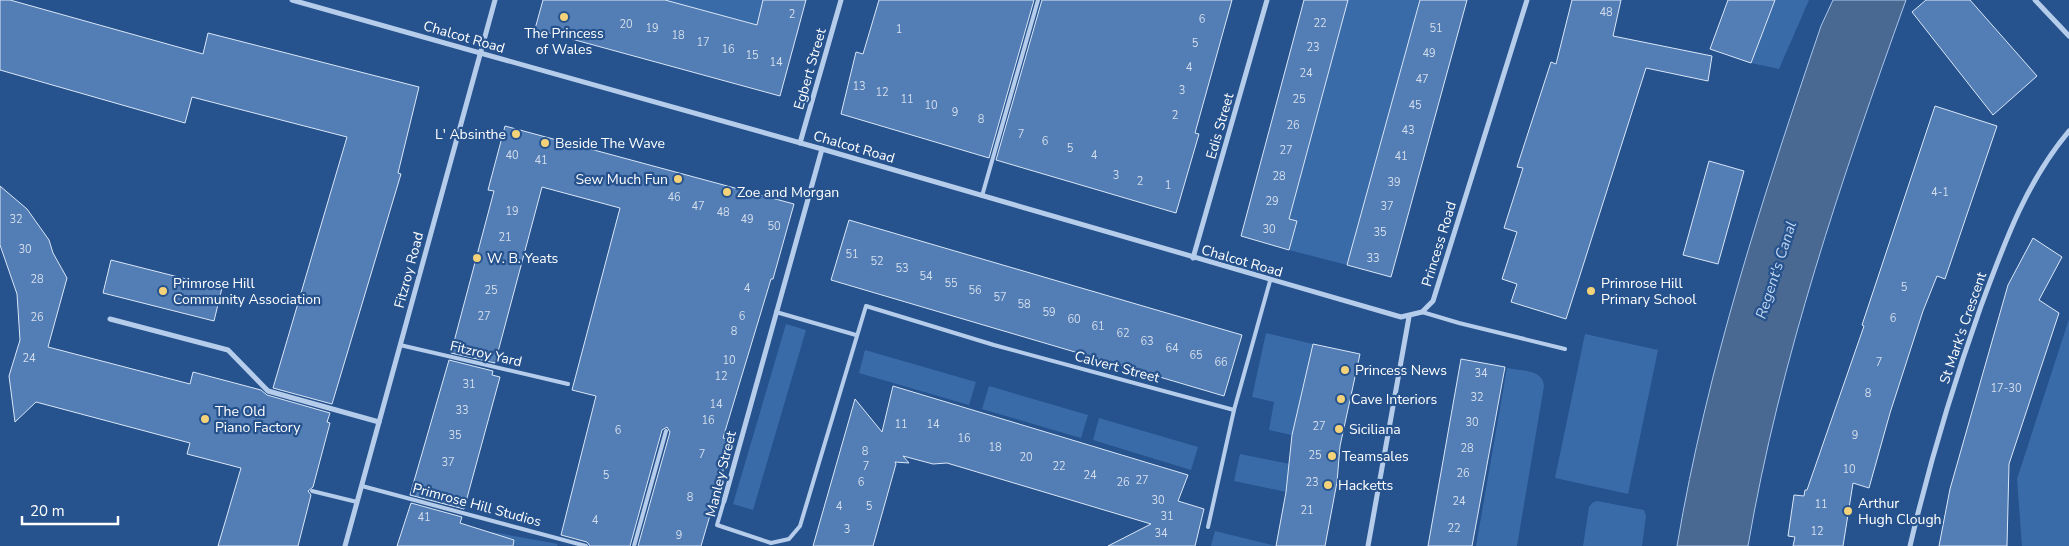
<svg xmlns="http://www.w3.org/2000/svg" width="2069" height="546" viewBox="0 0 2069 546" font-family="'Nunito Sans',sans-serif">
<rect width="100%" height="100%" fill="#26528d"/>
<g fill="#3a6ba9">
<path d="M665 0H763L761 9 801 19 797 36Z"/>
<path d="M1348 0H1420L1347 265 1289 250 1297 222 1289 219Z"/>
<path d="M1775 0H1809L1779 69 1751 63Z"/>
<path d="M2069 319V546H2022L2017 479Z"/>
<path d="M786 324 806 330 753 510 733 504Z"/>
<path d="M1266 333 1313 344 1292 435 1269 430 1274 402 1252 397Z"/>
<path d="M1585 334 1658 350 1628 494 1555 478Z"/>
<path d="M865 350 976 382 969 405 859 373Z"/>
<path d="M1507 368C1521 371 1543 369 1544 386L1517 546H1476Z"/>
<path d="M989 386 1088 415 1081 438 982 409Z"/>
<path d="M1099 418 1198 447 1191 470 1093 440Z"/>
<path d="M1240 454 1290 464 1286 492 1234 481Z"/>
<path d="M1597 501 1644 510 1646 516 1642 546H1583L1589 507 1592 503Z"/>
<path d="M1215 531 1276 546H1211Z"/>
<path d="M492 532 558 544 557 546H487Z"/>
</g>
<path fill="#496892" stroke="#aac7eb" d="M1833 0H1906C1842 178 1780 359 1748 546H1677C1707 368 1763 196 1821 26Z"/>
<g fill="#527db5" stroke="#dae7f8">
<path d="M0 0H10L203 54 208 33 419 87 398 173 401 174 332 404 273 388 347 137 192 97 185 123 0 70Z"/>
<path d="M543 0H665L757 25 763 0H806L780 96 535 29Z"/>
<path d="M879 0H1034L989 158 841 114 856 52 863 54Z"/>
<path d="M1042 0H1232L1195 133 1199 134 1176 213 996 160Z"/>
<path d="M1304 0H1348L1289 219 1297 221 1289 250 1241 236Z"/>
<path d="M1420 0H1467L1391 277 1347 265Z"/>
<path d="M1572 0H1621L1613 36 1712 56 1708 81 1646 68 1566 319 1511 302 1517 284 1502 279 1517 232 1504 228 1523 168 1517 167 1551 62 1556 64Z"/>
<path d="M1728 0H1775L1751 63 1710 49Z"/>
<path d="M1926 0H1970L2037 76 1993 115 1912 12Z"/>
<path d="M1935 106 1997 126 1945 279 1937 276 1923 311 1890 413 1869 488 1853 483 1843 546H1793L1795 537 1788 536 1794 495 1804 496 1805 490H1807L1864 326 1862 325Z"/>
<path d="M505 126 794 204 773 279H771L723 438 732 440 701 546H638L670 432 667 427 662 430 630 546H590L587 542 561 535 596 396 572 390 620 208 542 187 495 363 451 353 494 191 488 190Z"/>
<path d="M1709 161 1744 171 1718 264 1683 255Z"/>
<path d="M0 186 27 209 49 240 53 253 67 278 48 347 190 384 193 372 261 390 267 395 330 413 327 422 330 423 313 487 308 491 311 495 298 546H218L241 468 187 454 190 443 36 402 15 422 9 376 20 340 17 294 0 245Z"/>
<path d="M849 220 1242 335 1224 396 831 280Z"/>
<path d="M2033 238 2062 257 2039 300 2059 313 2009 464 2007 546H1939L1950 489 2008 285Z"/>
<path d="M111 260 222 288 214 321 103 293Z"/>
<path d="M1313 344 1360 354 1340 446 1337 482 1325 546H1276L1286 492 1292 435Z"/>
<path d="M1461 359 1505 367 1472 546H1428Z"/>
<path d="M449 360 493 371 492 375 500 377 464 509 410 495Z"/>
<path d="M893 386 1188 475 1178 501 1204 509 1195 546H1108L1151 524 947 463 933 464 903 456 909 463 895 462 896 464 873 546H813L855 399 882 432Z"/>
<path d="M411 503 462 517 460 523 514 540 513 546H397Z"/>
</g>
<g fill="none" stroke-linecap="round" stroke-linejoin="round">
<g stroke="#b5cdeb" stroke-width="4">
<path d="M982 196 1038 0"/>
<path d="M776 312 856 335"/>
<path d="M1422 312 1459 323 1565 349"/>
<path d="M400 345 568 384"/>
<path d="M362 486 586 546"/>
<path d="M312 491 357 502"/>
<path d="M724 501 717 525 771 543 789 539 800 526 866 306 994 345 1234 410 1270 281"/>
<path d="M1208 527 1234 410"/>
<path d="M634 546 666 431"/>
</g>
<g stroke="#b5cdeb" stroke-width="5">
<path d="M292 0 822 149 1401 317 1422 312 1433 301 1527 0"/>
<path d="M2035 0 2069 36"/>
<path d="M800 143 841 0"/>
<path d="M1193 258 1267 0"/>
<path d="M110 319 228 350 268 391 379 422"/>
<path d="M724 501 822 149"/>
<path d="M345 546 495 0"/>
<path d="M1368 546 1409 317"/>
<path d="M1910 546C1929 465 1953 385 1981 306 2004 244 2026 182 2069 131"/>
</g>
</g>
<g fill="#f4d27a" stroke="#26528d" stroke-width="2">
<circle cx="564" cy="17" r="5"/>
<circle cx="516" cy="134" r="5"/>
<circle cx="545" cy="143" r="5"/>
<circle cx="678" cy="179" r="5"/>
<circle cx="727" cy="192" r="5"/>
<circle cx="477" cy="258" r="5"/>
<circle cx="163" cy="291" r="5"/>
<circle cx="1591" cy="291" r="5"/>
<circle cx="1345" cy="370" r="5"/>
<circle cx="1341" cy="399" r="5"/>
<circle cx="205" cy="419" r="5"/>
<circle cx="1339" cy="429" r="5"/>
<circle cx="1332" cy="456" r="5"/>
<circle cx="1328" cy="485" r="5"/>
<circle cx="1848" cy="511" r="5"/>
</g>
<g text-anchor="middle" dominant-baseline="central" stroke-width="4.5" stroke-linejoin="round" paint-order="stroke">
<g font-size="11" fill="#d4deec">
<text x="1606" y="12">48</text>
<text x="792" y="14">2</text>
<text x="1202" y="19">6</text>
<text x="1320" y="23">22</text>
<text x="626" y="24">20</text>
<text x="652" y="28">19</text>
<text x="1436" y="28">51</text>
<text x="899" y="29">1</text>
<text x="678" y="35">18</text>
<text x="703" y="42">17</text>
<text x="1195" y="43">5</text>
<text x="1313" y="47">23</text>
<text x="728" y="49">16</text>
<text x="1429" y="53">49</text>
<text x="752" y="55">15</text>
<text x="776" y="62">14</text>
<text x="1189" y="67">4</text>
<text x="1306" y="73">24</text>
<text x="1422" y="79">47</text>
<text x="859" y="86">13</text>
<text x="1182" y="90">3</text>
<text x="882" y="92">12</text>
<text x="907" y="99">11</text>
<text x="1299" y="99">25</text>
<text x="931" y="105">10</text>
<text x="1415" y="105">45</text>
<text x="955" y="112">9</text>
<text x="1175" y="115">2</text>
<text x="981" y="119">8</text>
<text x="1293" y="125">26</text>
<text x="1408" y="130">43</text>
<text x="1021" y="134">7</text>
<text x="1045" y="141">6</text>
<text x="1070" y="148">5</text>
<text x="1286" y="150">27</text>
<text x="512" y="155">40</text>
<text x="1094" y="155">4</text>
<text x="1401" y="156">41</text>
<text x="541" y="160">41</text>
<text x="1116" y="175">3</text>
<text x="1279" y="176">28</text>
<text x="1140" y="181">2</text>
<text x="1394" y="182">39</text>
<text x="1168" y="185">1</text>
<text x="1940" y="192">4-1</text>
<text x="674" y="197">46</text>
<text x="1272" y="201">29</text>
<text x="698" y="206">47</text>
<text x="1387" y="206">37</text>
<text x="512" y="211">19</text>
<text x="723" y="212">48</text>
<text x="16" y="219">32</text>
<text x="747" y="219">49</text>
<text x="774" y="226">50</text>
<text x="1269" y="229">30</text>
<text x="1380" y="232">35</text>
<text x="505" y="237">21</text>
<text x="25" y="249">30</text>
<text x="852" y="254">51</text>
<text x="1373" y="258">33</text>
<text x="877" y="261">52</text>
<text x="902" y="268">53</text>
<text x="926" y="276">54</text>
<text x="37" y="279">28</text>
<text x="951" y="283">55</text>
<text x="1904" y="287">5</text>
<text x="747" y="288">4</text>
<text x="491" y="290">25</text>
<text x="975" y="290">56</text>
<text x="1000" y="297">57</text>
<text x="1024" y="304">58</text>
<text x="1049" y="312">59</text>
<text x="484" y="316">27</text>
<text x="742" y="316">6</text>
<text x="37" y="317">26</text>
<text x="1893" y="318">6</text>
<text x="1074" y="319">60</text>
<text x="1098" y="326">61</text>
<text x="734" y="331">8</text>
<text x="1123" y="333">62</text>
<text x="1147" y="341">63</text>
<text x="1172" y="348">64</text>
<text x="1196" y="355">65</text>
<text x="29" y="358">24</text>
<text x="729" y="360">10</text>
<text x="1221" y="362">66</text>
<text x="1879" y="362">7</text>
<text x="1481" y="373">34</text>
<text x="721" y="376">12</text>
<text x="469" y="384">31</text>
<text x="2006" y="388">17-30</text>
<text x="1868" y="393">8</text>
<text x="1477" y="397">32</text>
<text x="716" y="404">14</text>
<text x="462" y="410">33</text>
<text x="708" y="420">16</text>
<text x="1472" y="422">30</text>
<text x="901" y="424">11</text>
<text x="933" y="424">14</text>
<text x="1319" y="426">27</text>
<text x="618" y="430">6</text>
<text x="455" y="435">35</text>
<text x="1855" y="435">9</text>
<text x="964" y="438">16</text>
<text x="995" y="447">18</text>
<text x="1467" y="448">28</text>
<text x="865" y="451">8</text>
<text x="702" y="454">7</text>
<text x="1315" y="455">25</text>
<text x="1026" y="457">20</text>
<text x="448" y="462">37</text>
<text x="866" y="466">7</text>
<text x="1059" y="466">22</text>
<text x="1849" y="469">10</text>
<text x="1463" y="473">26</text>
<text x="606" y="475">5</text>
<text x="1090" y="475">24</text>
<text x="1142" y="480">27</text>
<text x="861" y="482">6</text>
<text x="1123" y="482">26</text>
<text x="1312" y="482">23</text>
<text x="690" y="497">8</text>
<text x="1158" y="500">30</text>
<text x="1459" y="501">24</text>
<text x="1821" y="504">11</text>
<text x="839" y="506">4</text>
<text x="869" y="506">5</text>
<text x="1307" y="510">21</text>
<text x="1167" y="516">31</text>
<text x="424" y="517">41</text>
<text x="595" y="520">4</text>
<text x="1454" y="528">22</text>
<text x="847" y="529">3</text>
<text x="1817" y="531">12</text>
<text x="1161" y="533">34</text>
<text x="679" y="535">9</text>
</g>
<g font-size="14" fill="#fff" stroke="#26528d" text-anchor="start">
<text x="564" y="33" text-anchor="middle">The Princess<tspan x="564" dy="16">of Wales</tspan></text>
<text x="506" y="134" text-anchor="end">L' Absinthe</text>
<text x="555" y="143">Beside The Wave</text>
<text x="668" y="179" text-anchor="end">Sew Much Fun</text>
<text x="737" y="192">Zoe and Morgan</text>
<text x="487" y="258">W. B. Yeats</text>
<text x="173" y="283">Primrose Hill<tspan x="173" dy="16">Community Association</tspan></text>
<text x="1601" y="283">Primrose Hill<tspan x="1601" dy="16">Primary School</tspan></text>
<text x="1355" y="370">Princess News</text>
<text x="1351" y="399">Cave Interiors</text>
<text x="215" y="411">The Old<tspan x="215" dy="16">Piano Factory</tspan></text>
<text x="1349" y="429">Siciliana</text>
<text x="1342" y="456">Teamsales</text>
<text x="1338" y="485">Hacketts</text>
<text x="1858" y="503">Arthur<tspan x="1858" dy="16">Hugh Clough</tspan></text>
</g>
<g font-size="14" fill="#fff" stroke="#26528d">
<text transform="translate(464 37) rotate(16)">Chalcot Road</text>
<text transform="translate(810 69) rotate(-74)">Egbert Street</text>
<text transform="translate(1220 126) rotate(-74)">Edis Street</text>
<text transform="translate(854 147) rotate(16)">Chalcot Road</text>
<text transform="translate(1439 244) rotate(-73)">Princess Road</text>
<text transform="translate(1242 261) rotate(16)">Chalcot Road</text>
<text transform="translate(409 270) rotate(-75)">Fitzroy Road</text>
<text transform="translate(1963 328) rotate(-71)">St Mark's Crescent</text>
<text transform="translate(486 354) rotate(13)">Fitzroy Yard</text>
<text transform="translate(1117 367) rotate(15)">Calvert Street</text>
<text transform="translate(721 474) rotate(-76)">Manley Street</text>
<text transform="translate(477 505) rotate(15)">Primrose Hill Studios</text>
</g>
<g font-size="15" font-style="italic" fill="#c1d7f2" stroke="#26528d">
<text transform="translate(1776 270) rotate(-72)">Regent's Canal</text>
</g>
</g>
<path d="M22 516v8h96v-8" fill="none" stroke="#ffffff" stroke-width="2.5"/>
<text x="30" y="516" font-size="15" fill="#ffffff" stroke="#26528d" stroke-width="4" paint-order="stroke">20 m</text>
</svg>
